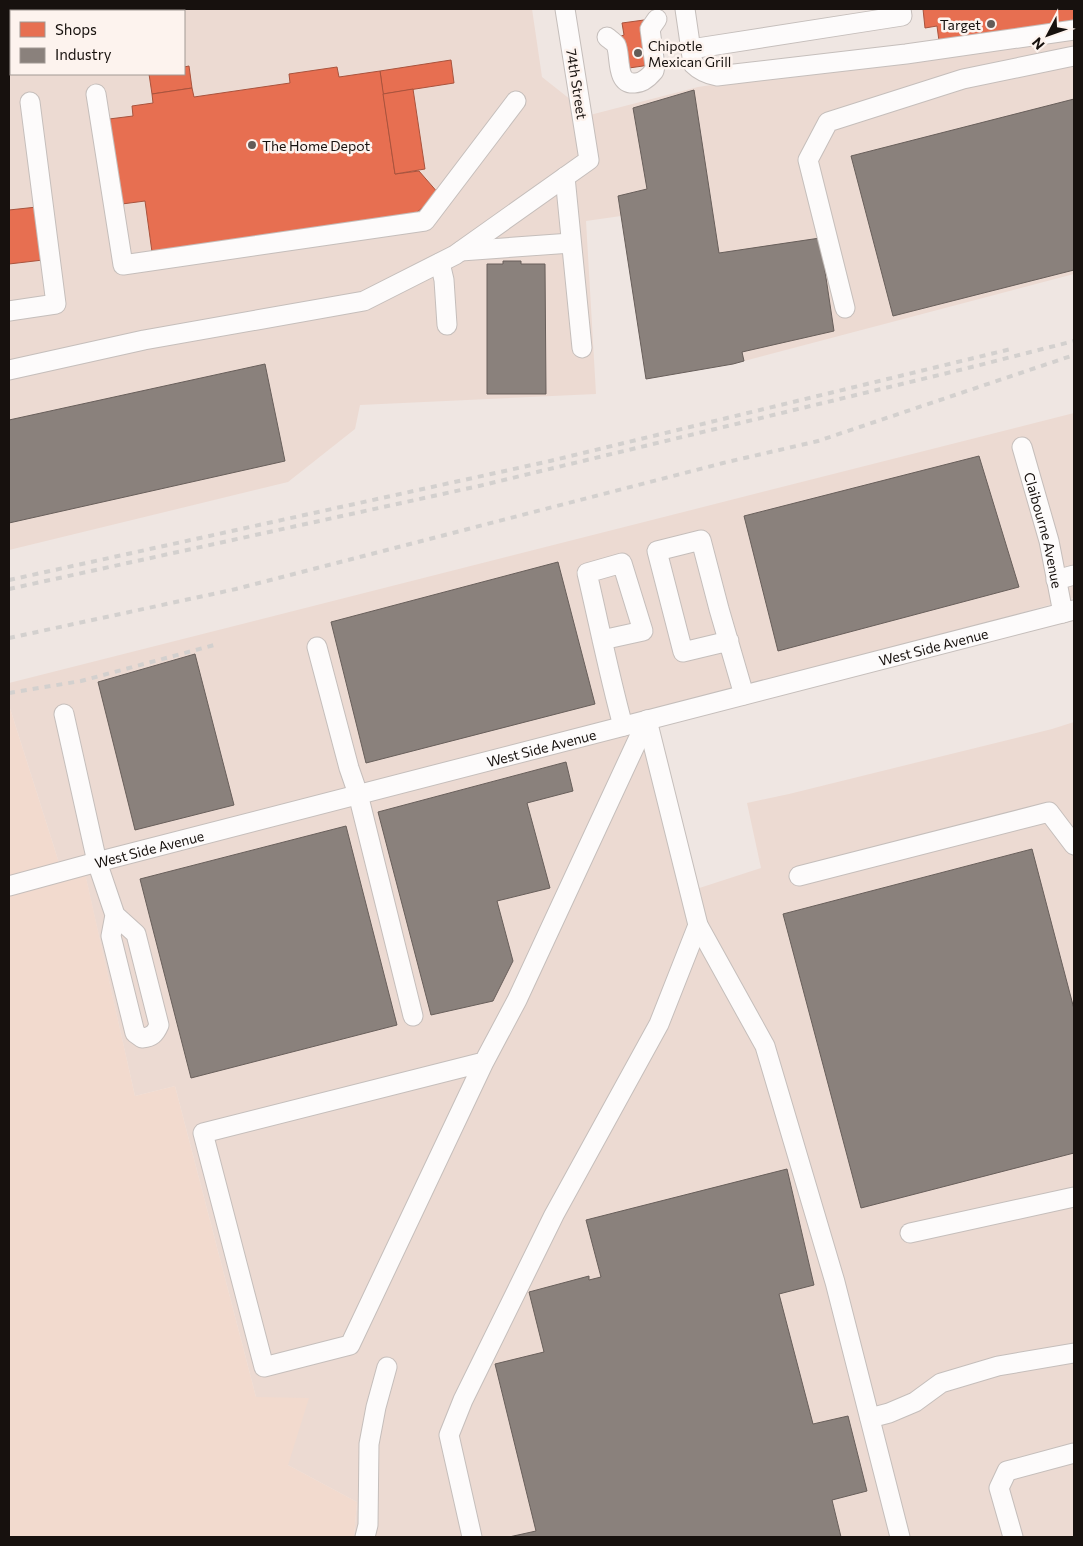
<svg xmlns="http://www.w3.org/2000/svg" width="1083" height="1546" viewBox="0 0 1083 1546" font-family="Commissioner,sans-serif">
<rect width="100%" height="100%" fill="#efe6e2"/>
<g fill="#ecdad2" fill-rule="evenodd">
<path d="M9 9H532L542 77 590 115 698 87 1074 32V274L733 364 621 216 586 221 596 394 360 405 355 429 288 482 9 550ZM11 11H184V74H11Z"/>
<path d="M1074 413V598L644 718 684 893 761 868 747 803 789 794 1052 729 1074 722V1537H354L357 1502 288 1465 256 1397 175 1086 135 1096 83 865 61 869 9 705V683Z"/>
</g>
<path fill="#f2dace" d="M9 705 61 869 83 864 135 1096 175 1086 256 1397 309 1398 288 1465 357 1502 354 1537H9Z"/>
<g fill="#e76f51" stroke="#a9533d">
<path d="M923 9H1074V21L939 41 937 26 925 28Z"/>
<path d="M644 20 650 65 629 68 625 41 622 42 621 36 624 35 622 23Z"/>
<path d="M451 60 454 83 383 94 380 71Z"/>
<path d="M189 66 192 88 152 94 149 74H184V67Z"/>
<path d="M337 67 339 77 380 71 395 174 419 171 439 194 416 213 152 252 145 201 122 204 109 119 133 116 132 106 153 103 152 94 192 88 194 97 290 83 289 74Z"/>
<path d="M413 89 425 169 395 174 383 94Z"/>
<path d="M37 207 43 260 9 264V210Z"/>
</g>
<g fill="#8a817c" stroke="#685f5b">
<path d="M694 90 719 253 820 238 834 331 742 352 744 361 733 364 646 379 618 196 647 189 633 108Z"/>
<path d="M1074 99V270L893 316 851 156Z"/>
<path d="M503 261H521V264H545L546 394H487V264H503Z"/>
<path d="M265 364 285 461 9 523V420Z"/>
<path d="M979 456 1019 587 778 651 744 516Z"/>
<path d="M558 562 595 704 366 763 331 622Z"/>
<path d="M195 654 234 805 135 830 98 682Z"/>
<path d="M566 762 573 791 527 803 550 888 497 901 513 961 493 1001 431 1015 378 812Z"/>
<path d="M346 826 397 1025 191 1078 140 879Z"/>
<path d="M1032 849 1074 1009V1153L861 1208 783 914Z"/>
<path d="M787 1169 814 1285 779 1294 813 1424 848 1416 867 1491 832 1500 841 1537H509L536 1531 495 1364 544 1352 529 1292 589 1276V1280L601 1277 586 1220Z"/>
</g>
<g fill="none" stroke-linecap="round" stroke-linejoin="round">
<g stroke="#c5bebb" stroke-width="21">
<g id="minor">
<path d="M685 9 693 64C700 71 707 74 717 76L906 54 1074 30"/>
<path d="M607 37C609 39 614 42 616 45 621 55 615 85 635 83 643 83 649 77 654 71L655 66 650 29 657 19"/>
<path d="M691 49 902 16 901 9"/>
<path d="M96 94 123 265 425 221 516 101"/>
<path d="M565 177 582 348"/>
<path d="M461 251 571 243"/>
<path d="M440 263 444 280 447 325"/>
<path d="M845 308 808 160 828 122 963 79 1074 56"/>
<path d="M9 311 56 304 30 102"/>
<path d="M9 370 144 340 364 301 455 255 589 160 565 9"/>
<path id="s1" d="M1022 447 1049 541 1063 613"/>
<path d="M1056 580 1074 575"/>
<path d="M602 640 643 631 622 563 587 573C599 624 609 675 623 726"/>
<path d="M729 641 683 652 657 551 701 540 719 609 744 695"/>
<path d="M317 647 349 768 358 794 413 1016"/>
<path d="M64 714 97 862 115 915 111 936 135 1033 142 1038C152 1037 155 1034 159 1025L136 934 115 915"/>
<path d="M647 720 698 925 765 1046 835 1282 900 1537"/>
<path d="M799 876 1049 812 1074 845"/>
<path id="s2" d="M9 886 97 862 1074 610"/>
<path d="M484 1062 350 1345 264 1367 203 1133 484 1062 517 1000 647 720"/>
<path d="M910 1233 1074 1197"/>
<path d="M870 1418 889 1413 915 1402 941 1383 998 1366 1074 1353"/>
<path d="M365 1537 368 1525 369 1444 376 1407 387 1367"/>
<path d="M472 1537 449 1435 463 1400 554 1215 659 1024 698 925"/>
<path d="M1013 1537 999 1488 1007 1471 1074 1453"/>
</g>
</g>
<use href="#minor" stroke="#fdfbfb" stroke-width="19"/>
<g stroke="#d3d0ce" stroke-width="4" stroke-dasharray="6 6" stroke-linecap="butt">
<path d="M9 580 550 461 1011 349"/>
<path d="M9 589 479 486 964 369 1074 341"/>
<path d="M9 638 236 589 723 463 818 441 1074 355"/>
<path d="M9 693 81 681 218 644"/>
</g>
</g>
<g fill="#635c58" stroke="#fdf3ee" stroke-width="2">
<circle cx="991" cy="24" r="5"/>
<circle cx="638" cy="53" r="5"/>
<circle cx="252" cy="145" r="5"/>
</g>
<g text-anchor="middle" dominant-baseline="central" stroke-width="5" stroke-linejoin="round" paint-order="stroke">
<g font-size="14" fill="#17110e" stroke="#fdf3ee" text-anchor="start">
<text x="981" y="24" text-anchor="end">Target</text>
<text x="648" y="45">Chipotle<tspan x="648" dy="16">Mexican Grill</tspan></text>
<text x="262" y="145">The Home Depot</text>
</g>
<g font-size="14" fill="#17110e" stroke="#fdf3ee">
<text transform="translate(577 84) rotate(81)">74th Street</text>
<text stroke="none"><textPath href="#s1" startOffset="86">Claibourne Avenue</textPath></text>
<text stroke="none"><textPath href="#s2" startOffset="955">West Side Avenue</textPath></text>
<text stroke="none"><textPath href="#s2" startOffset="550">West Side Avenue</textPath></text>
<text stroke="none"><textPath href="#s2" startOffset="145">West Side Avenue</textPath></text>
</g>
</g>
<rect width="1083" height="1546" fill="none" stroke="#17110e" stroke-width="20"/>
<rect x="10" y="10" width="175" height="65" fill="#fdf3ee" stroke="#a19994"/>
<rect x="20" y="22" width="25" height="15" fill="#e76f51" stroke="#a19994"/>
<text x="55" y="35" font-size="15" fill="#17110e">Shops</text>
<rect x="20" y="48" width="25" height="15" fill="#8a817c" stroke="#a19994"/>
<text x="55" y="60" font-size="15" fill="#17110e">Industry</text>
<g transform="translate(1048 35) rotate(229)" stroke="#fdf3ee" stroke-width="4" paint-order="stroke">
<path d="M0-4L9 19L0 12L-9 19Z" fill="#17110e"/>
<text y="-8" font-size="14" font-weight="bold" text-anchor="middle" fill="#17110e">N</text>
</g>
</svg>
